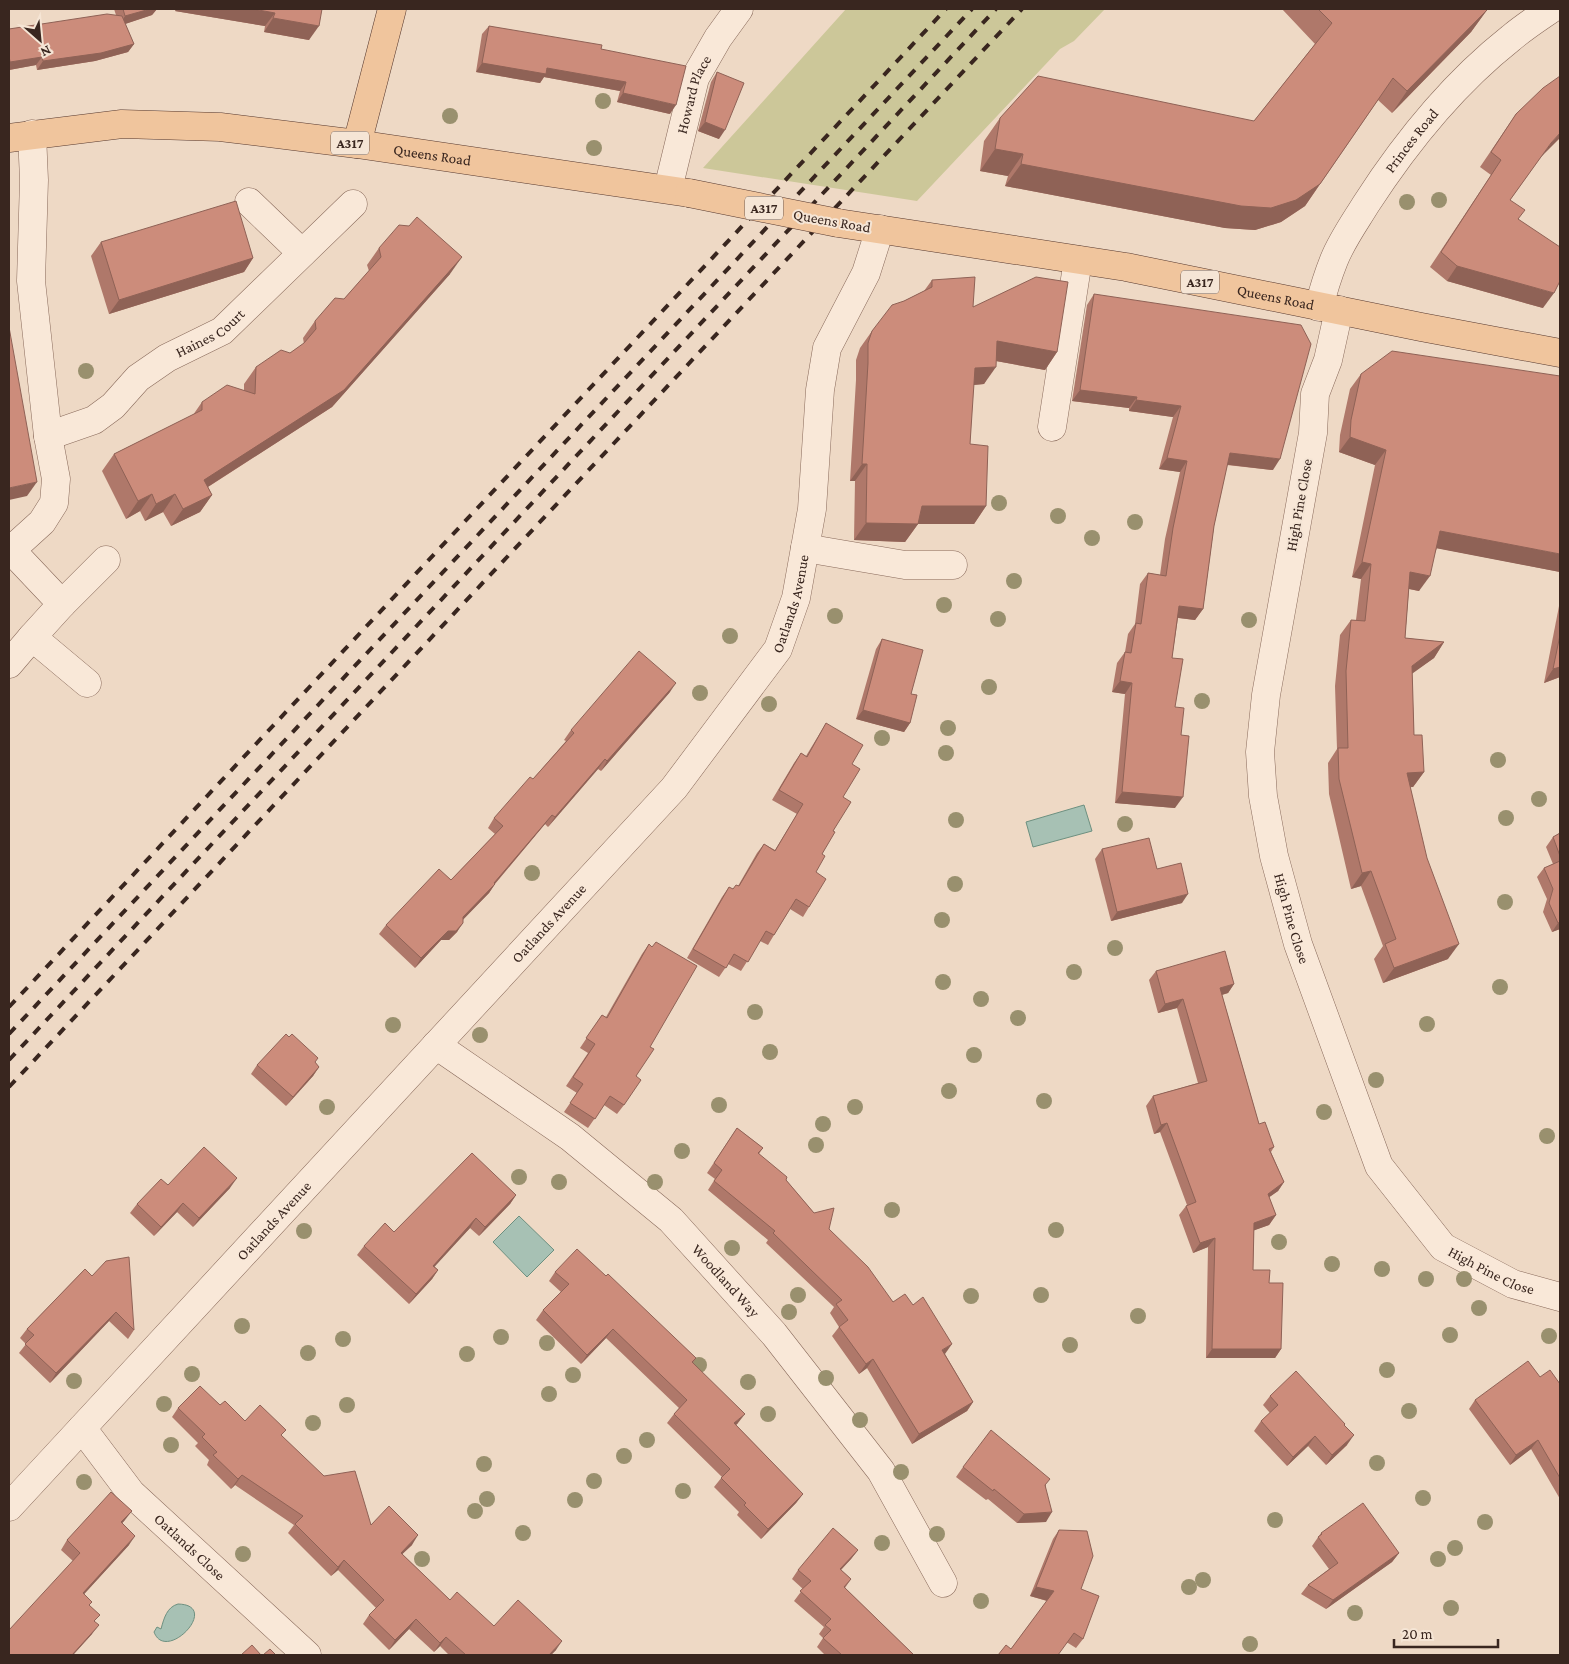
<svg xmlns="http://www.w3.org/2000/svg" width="1569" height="1664" viewBox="0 0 1569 1664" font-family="'Crimson Pro',serif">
<rect width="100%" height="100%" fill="#eed9c5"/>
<path fill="#ccc799" d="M846 9H1105L1074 41 1060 49 917 201 703 168Z"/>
<g fill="#a7c1b4" stroke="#6d9080">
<path d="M1084 805 1092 831 1033 847 1026 822Z"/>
<path d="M519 1216 554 1250 527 1277 493 1242Z"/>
<path d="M178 1604C222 1605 166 1664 154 1632L157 1627 161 1629C164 1618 167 1607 178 1604Z"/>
</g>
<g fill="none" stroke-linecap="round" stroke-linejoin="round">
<g stroke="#896a5b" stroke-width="29">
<g id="minor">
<path id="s1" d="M668 189 695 78 718 38 739 9"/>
<path d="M249 202 302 253"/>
<path id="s2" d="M1319 307C1323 291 1328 275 1334 260 1342 240 1355 222 1366 204 1406 142 1454 83 1511 38 1524 27 1538 18 1551 9"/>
<path id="s3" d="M1339 310 1328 360 1315 394 1313 433 1266 695 1260 752 1263 796 1274 856 1298 944 1379 1166 1443 1247 1513 1284 1560 1297"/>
<path d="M1052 427 1078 260"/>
<path id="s4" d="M48 436 94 420 113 406 138 378 167 358 222 331 353 204"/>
<path d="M805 548 905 565H953"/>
<path d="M11 550 62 604 32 637 87 683"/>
<path d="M9 552 42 522 54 503 56 479 48 436 31 281 34 180 32 134"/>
<path d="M62 604 106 560"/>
<path d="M9 664 32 637"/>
<path id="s5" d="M436 1045 570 1137 671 1220 774 1334 881 1471 943 1583"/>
<path id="s6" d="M82 1428 131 1493 307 1655"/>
<path id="s7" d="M9 1507 674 788 778 649 796 598 812 509 820 390 827 348 866 273 880 229"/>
</g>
</g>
<g stroke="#57392f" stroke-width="29">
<g id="major">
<path id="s8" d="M9 138 122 124 220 127 357 144 689 193"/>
<path d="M357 144 392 9"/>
<path id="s9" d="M838 223 1126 267 1421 327 1560 353"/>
</g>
</g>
<use href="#minor" stroke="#f9e8d8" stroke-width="28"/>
<use href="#major" stroke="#f0c59d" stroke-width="28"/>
<g stroke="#39261f" stroke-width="4" stroke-dasharray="9 9" stroke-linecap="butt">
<path d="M9 1007 946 9"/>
<path d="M9 1034 972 9"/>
<path d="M9 1060 996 9"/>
<path d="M9 1087 1022 9"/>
</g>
<g stroke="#57392f" stroke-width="29" stroke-linecap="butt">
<path id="major-bridge" d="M689 193 838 223"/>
</g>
<use href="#major-bridge" stroke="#f0c59d" stroke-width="28"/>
</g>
<g fill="#99906e">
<circle cx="603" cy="101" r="8"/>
<circle cx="450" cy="116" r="8"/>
<circle cx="594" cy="148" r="8"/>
<circle cx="1439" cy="200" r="8"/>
<circle cx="1407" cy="202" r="8"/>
<circle cx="86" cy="371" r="8"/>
<circle cx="999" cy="503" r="8"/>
<circle cx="1058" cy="516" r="8"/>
<circle cx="1135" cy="522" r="8"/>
<circle cx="1092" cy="538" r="8"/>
<circle cx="1014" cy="581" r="8"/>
<circle cx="944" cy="605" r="8"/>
<circle cx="835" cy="616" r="8"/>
<circle cx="998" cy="619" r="8"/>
<circle cx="1249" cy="620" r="8"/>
<circle cx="730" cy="636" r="8"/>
<circle cx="989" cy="687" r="8"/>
<circle cx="700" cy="693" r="8"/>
<circle cx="1202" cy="701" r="8"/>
<circle cx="769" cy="704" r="8"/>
<circle cx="948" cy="728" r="8"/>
<circle cx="882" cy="738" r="8"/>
<circle cx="946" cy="753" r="8"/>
<circle cx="1498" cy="760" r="8"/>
<circle cx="1539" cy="799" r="8"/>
<circle cx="1506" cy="818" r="8"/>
<circle cx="956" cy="820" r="8"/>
<circle cx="1125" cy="824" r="8"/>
<circle cx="532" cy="873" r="8"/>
<circle cx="955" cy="884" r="8"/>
<circle cx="1505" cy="902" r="8"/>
<circle cx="942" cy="920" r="8"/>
<circle cx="1115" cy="948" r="8"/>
<circle cx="1074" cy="972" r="8"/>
<circle cx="943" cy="982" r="8"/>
<circle cx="1500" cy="987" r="8"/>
<circle cx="981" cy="999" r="8"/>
<circle cx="755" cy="1012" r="8"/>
<circle cx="1018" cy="1018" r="8"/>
<circle cx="1427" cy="1024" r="8"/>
<circle cx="393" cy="1025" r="8"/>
<circle cx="480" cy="1035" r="8"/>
<circle cx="770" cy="1052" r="8"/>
<circle cx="974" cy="1055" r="8"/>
<circle cx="1376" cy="1080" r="8"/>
<circle cx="949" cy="1091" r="8"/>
<circle cx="1044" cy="1101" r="8"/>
<circle cx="719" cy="1105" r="8"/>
<circle cx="327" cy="1107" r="8"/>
<circle cx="855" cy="1107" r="8"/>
<circle cx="1324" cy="1112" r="8"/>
<circle cx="823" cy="1124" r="8"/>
<circle cx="1547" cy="1136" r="8"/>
<circle cx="816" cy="1145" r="8"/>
<circle cx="682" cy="1151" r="8"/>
<circle cx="519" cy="1177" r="8"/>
<circle cx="559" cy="1182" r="8"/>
<circle cx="655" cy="1182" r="8"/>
<circle cx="892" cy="1210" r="8"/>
<circle cx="1056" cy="1230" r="8"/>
<circle cx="304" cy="1231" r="8"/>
<circle cx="1279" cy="1242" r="8"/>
<circle cx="732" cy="1248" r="8"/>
<circle cx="1332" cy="1264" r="8"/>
<circle cx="1382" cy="1269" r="8"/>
<circle cx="1426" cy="1279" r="8"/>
<circle cx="1464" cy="1279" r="8"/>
<circle cx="798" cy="1295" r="8"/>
<circle cx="1041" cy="1295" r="8"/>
<circle cx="971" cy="1296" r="8"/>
<circle cx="1479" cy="1308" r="8"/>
<circle cx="789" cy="1312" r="8"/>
<circle cx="1138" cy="1316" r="8"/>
<circle cx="242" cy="1326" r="8"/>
<circle cx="1450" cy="1335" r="8"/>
<circle cx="1549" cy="1336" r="8"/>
<circle cx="501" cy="1337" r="8"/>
<circle cx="343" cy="1339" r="8"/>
<circle cx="547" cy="1343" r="8"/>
<circle cx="1070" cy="1345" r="8"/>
<circle cx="308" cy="1353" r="8"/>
<circle cx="467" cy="1354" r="8"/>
<circle cx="699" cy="1365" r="8"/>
<circle cx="1387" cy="1370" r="8"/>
<circle cx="192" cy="1374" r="8"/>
<circle cx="573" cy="1375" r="8"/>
<circle cx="826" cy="1378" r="8"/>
<circle cx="74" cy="1381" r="8"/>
<circle cx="748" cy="1382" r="8"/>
<circle cx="549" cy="1394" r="8"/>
<circle cx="164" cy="1404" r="8"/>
<circle cx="347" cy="1405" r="8"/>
<circle cx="1409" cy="1411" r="8"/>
<circle cx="768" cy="1414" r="8"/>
<circle cx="860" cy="1420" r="8"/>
<circle cx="313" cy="1423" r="8"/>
<circle cx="647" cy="1440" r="8"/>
<circle cx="171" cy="1445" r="8"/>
<circle cx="624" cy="1456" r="8"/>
<circle cx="1377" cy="1463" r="8"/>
<circle cx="484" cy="1464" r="8"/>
<circle cx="901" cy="1472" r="8"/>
<circle cx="594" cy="1481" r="8"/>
<circle cx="84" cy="1482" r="8"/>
<circle cx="683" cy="1491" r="8"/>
<circle cx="1423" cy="1498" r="8"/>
<circle cx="487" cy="1499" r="8"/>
<circle cx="575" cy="1500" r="8"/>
<circle cx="475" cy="1511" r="8"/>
<circle cx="1275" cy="1520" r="8"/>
<circle cx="1485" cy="1522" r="8"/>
<circle cx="523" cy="1533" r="8"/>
<circle cx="937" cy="1534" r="8"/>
<circle cx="882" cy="1543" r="8"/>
<circle cx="1455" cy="1548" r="8"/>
<circle cx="243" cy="1554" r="8"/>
<circle cx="422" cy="1559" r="8"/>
<circle cx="1438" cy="1559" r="8"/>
<circle cx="1203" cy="1580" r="8"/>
<circle cx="1189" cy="1587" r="8"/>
<circle cx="981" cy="1601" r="8"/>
<circle cx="1451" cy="1608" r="8"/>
<circle cx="1355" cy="1613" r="8"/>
<circle cx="1250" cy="1644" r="8"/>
</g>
<g fill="#af786a">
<path d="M114 9H157L152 15 125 24 134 44 128 52 95 61 37 70 36 65 9 70V29L116 15Z"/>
<path d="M176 9H322L309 40 264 32 265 26 175 11Z"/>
<path d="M1282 9H1486L1487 10 1471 32 1392 113 1378 100 1305 206 1281 222 1255 230 1225 228 1005 186 1008 176 980 171 984 141 1000 118 1254 121 1315 44Z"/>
<path d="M489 26 601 49 670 114 617 102 620 91 544 77 540 83 476 72 482 34Z"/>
<path d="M717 72 719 139 698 131 711 82Z"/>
<path d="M1516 114 1540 158 1510 200 1519 219 1543 308 1447 281 1430 267 1491 175 1480 167Z"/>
<path d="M101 242 253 258 244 272 109 314 91 256Z"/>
<path d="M379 248 450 274 332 407 208 487 212 495 200 512 171 526 163 512 145 521 140 511 126 519 102 471 114 454 193 415 202 402 244 390V384L256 367 290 353 304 344 303 338 315 321 344 299 369 271 367 265Z"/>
<path d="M932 280 973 307 1057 352 1045 370 996 361 984 384 973 385 970 444 986 506 974 524H918L905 542 854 540 855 481H850L856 380V360L860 348 872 331 904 301 924 291Z"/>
<path d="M1094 294 1273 470 1227 465 1214 526 1203 609 1195 620 1178 618 1172 658 1175 707V808L1115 803 1125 694 1112 692 1117 663 1125 652 1128 634 1135 624 1140 584 1148 573 1160 575 1165 539 1180 472 1159 469 1173 417 1129 411V408L1072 401 1087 305Z"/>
<path d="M1361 374 1560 572 1437 548 1419 591 1409 589 1405 638 1444 642 1434 658 1412 673 1414 735 1424 772 1413 787H1410L1448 959 1383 983 1374 959 1383 946 1361 886 1351 889 1329 794 1328 763 1337 749 1335 686 1340 635 1351 620H1356L1361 579 1352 577 1375 465 1339 452 1340 435 1350 389Z"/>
<path d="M1560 601V677L1544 683Z"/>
<path d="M882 639 911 694 910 723 904 732 856 719 876 649Z"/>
<path d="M670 692 601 771 598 769 548 827 545 824 495 884 489 893 463 919 457 932 449 940H441L415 968 379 934 386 925 451 880 495 834 488 828 494 818 533 779 566 741 564 740 571 730Z"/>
<path d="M826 723 852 764 833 831 822 854 816 872 809 907 803 917 790 909 774 935 768 945 760 941 741 971 728 964 719 977 687 958 722 897 729 887 732 889 738 886 757 853 764 844 775 850 797 814 772 800 794 763 801 753 806 756 820 733Z"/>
<path d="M1560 833V929L1552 932 1543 912 1547 899 1537 877 1544 868 1553 864 1546 847 1553 837Z"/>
<path d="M1102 849 1182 903 1111 921 1095 859Z"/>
<path d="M649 944 650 1047 636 1076 624 1105 617 1114 604 1105 588 1128 564 1112 577 1093 566 1086 588 1053 580 1048 602 1015 606 1017 642 954Z"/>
<path d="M1156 971 1234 984 1228 993 1222 995 1259 1124 1274 1147 1271 1152 1284 1182 1278 1191 1269 1197 1276 1215 1269 1225 1254 1230 1253 1270 1269 1283 1281 1349 1275 1358H1206L1208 1247 1193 1253 1179 1215 1186 1206 1187 1205 1160 1132 1154 1134 1146 1106 1153 1096 1198 1083 1177 1008 1158 1013 1149 980Z"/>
<path d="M315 1063 319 1067 313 1076 286 1106 251 1074 257 1065Z"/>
<path d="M737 1128 763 1148 759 1154 786 1180 814 1213 893 1302 945 1354 973 1402 967 1411 912 1444 867 1368 859 1374 832 1336 839 1327 830 1313 834 1307 766 1243 768 1240 708 1190 715 1179 707 1173Z"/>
<path d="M168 1185 230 1188 193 1227 177 1212 154 1236 130 1213 137 1204Z"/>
<path d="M516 1195 510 1204 479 1236 470 1228 434 1266 438 1270 432 1279 409 1304 357 1255 364 1246 394 1232Z"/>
<path d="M85 1269 134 1330 128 1339 109 1321 50 1383 19 1353 26 1344 20 1338 27 1329Z"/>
<path d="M555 1272 606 1276 696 1358 693 1363 738 1423 736 1425 803 1494 796 1503 761 1539 737 1515 739 1512 714 1487 722 1477 667 1423 674 1414 679 1408 606 1338 581 1364 536 1320 543 1310 561 1292 549 1281Z"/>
<path d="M1540 1377 1560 1384V1499L1531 1449 1510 1465 1469 1409 1475 1400Z"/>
<path d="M1270 1396 1345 1424 1344 1425 1347 1445 1326 1465 1308 1446 1287 1466 1254 1431 1261 1421 1270 1413 1263 1405Z"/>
<path d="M220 1405 245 1421 282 1436 371 1525 412 1545 402 1554 450 1600 494 1626 556 1650 551 1655H449L440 1646 434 1652 409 1629 389 1650 363 1624 369 1615 376 1608 338 1570 331 1576 288 1533 294 1525 235 1485 231 1489 207 1465 209 1460 195 1446 198 1443 172 1417 178 1408Z"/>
<path d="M963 1467 1046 1485V1522L1017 1523 988 1499 986 1500 956 1477Z"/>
<path d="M125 1520 122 1523 129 1545 84 1594 92 1602 89 1605 95 1622 92 1634 73 1655H9L73 1561 61 1550 67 1540Z"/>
<path d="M1059 1530 1081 1589 1083 1639 1076 1648 1068 1643 1011 1649 1047 1601 1030 1596 1053 1539Z"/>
<path d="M1321 1533 1399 1553 1392 1562 1326 1609 1301 1594 1308 1585 1329 1569 1312 1546Z"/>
<path d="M858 1550 851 1559 841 1570 851 1579 845 1588 914 1655H825L817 1647 823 1638 819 1634 824 1627 794 1601 803 1589 792 1579 798 1570Z"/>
</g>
<g fill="#8f6256">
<path d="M150 9H157L152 15 119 26 125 16Z"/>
<path d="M177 9H253L275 13 265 26 175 11Z"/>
<path d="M1487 10 1471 32 1392 113 1407 91Z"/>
<path d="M273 18 319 26 309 40 264 32Z"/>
<path d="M134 44 128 52 95 61 37 70 43 61Z"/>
<path d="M42 57 36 65 9 70V63L10 62Z"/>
<path d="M482 63 547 68 626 82 620 91 544 77 540 83 476 72Z"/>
<path d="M623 93 676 105 670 114 617 102Z"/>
<path d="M705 122 725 130 719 139 698 131Z"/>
<path d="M1560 133V138L1540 158 1551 143Z"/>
<path d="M995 149 1023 154 1008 176 980 171Z"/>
<path d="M1021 164 1320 184 1305 206 1281 222 1255 230 1225 228 1005 186Z"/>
<path d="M462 257 450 274 332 407 192 497 204 480Z"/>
<path d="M253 258 244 272 109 314 119 300Z"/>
<path d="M1457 266 1554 293 1543 308 1447 281Z"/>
<path d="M997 341 1057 352 1045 370 985 359Z"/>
<path d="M996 367 984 384 962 386 975 368Z"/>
<path d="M1080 390 1137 397 1129 408 1072 401Z"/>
<path d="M1136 400 1181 406 1173 417 1129 411Z"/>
<path d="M1350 437 1386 450 1375 465 1339 452Z"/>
<path d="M1230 453 1280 459 1273 470 1222 464Z"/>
<path d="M1167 458 1187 461 1180 472 1159 469Z"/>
<path d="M862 464H867L855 481H850Z"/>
<path d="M37 482 27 496 9 500V488Z"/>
<path d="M152 494 140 511 126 519 138 501Z"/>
<path d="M175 494 163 512 145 521 156 504Z"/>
<path d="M212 495 200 512 171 526 183 509Z"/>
<path d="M922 506H986L974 524H910Z"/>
<path d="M866 523 918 524 905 542 854 540Z"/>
<path d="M1440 531 1560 554V572L1430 547Z"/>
<path d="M1362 562 1371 564 1361 579 1352 577Z"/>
<path d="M1410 572 1430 576 1419 591 1400 587Z"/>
<path d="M1179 606 1203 609 1195 620 1172 617Z"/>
<path d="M1444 642 1434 658 1402 681 1412 666Z"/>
<path d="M1560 667V677L1544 683 1553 669Z"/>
<path d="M1120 681 1132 683 1125 694 1112 692Z"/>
<path d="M676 683 670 692 601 771 607 761Z"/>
<path d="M863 710 910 723 904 732 856 719Z"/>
<path d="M605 759 598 769 548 827 555 817Z"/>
<path d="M1424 772 1413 787 1396 788 1407 773Z"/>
<path d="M1122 792 1183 797 1175 808 1115 803Z"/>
<path d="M552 815 545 824 492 887 495 884 489 893 457 926 463 917 494 883Z"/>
<path d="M1371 871 1361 886 1351 889 1362 873Z"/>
<path d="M1188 894 1182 903 1111 921 1117 912Z"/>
<path d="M1560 922V929L1552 932 1558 923Z"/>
<path d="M463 923 457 932 449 940H441L415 968 421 958 448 931Z"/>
<path d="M1459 944 1448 959 1383 983 1394 968Z"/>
<path d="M1234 984 1228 993 1214 997 1220 988Z"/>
<path d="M1183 999 1177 1008 1158 1013 1165 1004Z"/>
<path d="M319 1067 313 1076 286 1106 293 1097Z"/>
<path d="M1167 1123 1160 1132 1154 1134 1161 1125Z"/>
<path d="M237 1178 230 1188 193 1227 199 1218Z"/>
<path d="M1284 1182 1278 1191 1261 1203 1268 1194Z"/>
<path d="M516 1195 510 1204 479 1236 485 1227Z"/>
<path d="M183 1203 177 1212 154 1236 161 1227Z"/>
<path d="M1276 1215 1269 1225 1247 1233 1254 1223Z"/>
<path d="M476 1218 470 1228 427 1275 433 1266Z"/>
<path d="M1215 1238 1208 1247 1193 1253 1200 1243Z"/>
<path d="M438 1270 432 1279 409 1304 416 1294Z"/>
<path d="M116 1312 109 1321 50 1383 56 1373Z"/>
<path d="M613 1329 606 1338 581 1364 587 1355Z"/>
<path d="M952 1344 945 1354 936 1359 942 1350Z"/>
<path d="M1212 1349H1281L1275 1358H1206Z"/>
<path d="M873 1359 867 1368 859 1374 866 1364Z"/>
<path d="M973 1402 967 1411 912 1444 919 1434Z"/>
<path d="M745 1414 738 1423 728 1433 734 1423Z"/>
<path d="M1354 1435 1347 1445 1326 1465 1332 1455Z"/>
<path d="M1315 1436 1308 1446 1287 1466 1293 1457Z"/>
<path d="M1538 1440 1531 1449 1510 1465 1516 1455Z"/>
<path d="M242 1475 235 1485 231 1489 238 1479Z"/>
<path d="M803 1494 796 1503 761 1539 768 1529Z"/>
<path d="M132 1511 125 1520 114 1532 121 1522Z"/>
<path d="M1052 1512 1046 1522 1017 1523 1024 1514Z"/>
<path d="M418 1535 412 1545 394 1562 401 1553Z"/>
<path d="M135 1536 129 1545 76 1603 83 1593Z"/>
<path d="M858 1550 851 1559 833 1578 840 1569Z"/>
<path d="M1399 1553 1392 1562 1326 1609 1333 1600Z"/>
<path d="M344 1560 338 1570 331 1576 338 1567Z"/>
<path d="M1036 1587 1054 1591 1048 1601 1030 1596Z"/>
<path d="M416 1619 409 1629 389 1650 395 1640Z"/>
<path d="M99 1625 92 1634 73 1655H72Z"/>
<path d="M446 1637 440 1646 434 1652 440 1643Z"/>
<path d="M562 1641 556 1650 551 1655H549Z"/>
</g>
<g fill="#cc8c7b" stroke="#8f6256">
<path d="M123 9H150L125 16Z"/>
<path d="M253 9H322L319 26 273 18 275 13Z"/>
<path d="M1318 9H1486L1487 10 1407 91 1393 78 1320 184 1296 200 1271 208 1241 206 1021 164 1023 154 995 149 1000 118 1038 76 1254 121 1332 23Z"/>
<path d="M107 14 122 16 134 44 101 53 43 61 42 57 10 62 9 56V29Z"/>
<path d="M489 26 602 45 601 49 686 66 676 105 623 93 626 82 547 68 546 74 482 63Z"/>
<path d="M717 72 744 83 725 130 705 122Z"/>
<path d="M1560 76V133L1551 143 1510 200 1525 210 1518 219 1560 247V281L1554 293 1457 266 1441 252 1501 160 1491 152 1516 114 1543 88Z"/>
<path d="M236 201 253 258 119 300 101 242Z"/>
<path d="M417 217 462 257 344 390 204 480 212 495 183 509 175 494 156 504 152 494 138 501 114 454 202 410V402L227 385 255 394 256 367 281 350 290 353 304 343 316 329 315 321 335 298 344 299 381 257 379 248 399 225 409 226Z"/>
<path d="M975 277 973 307 1036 277 1068 282 1057 352 997 341 996 367 975 368 970 444 988 446 986 506H922L918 524 866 523 867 464H862L868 363V343L872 331 892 305 904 301 932 287V280Z"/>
<path d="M1094 294 1301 325 1311 344 1280 459 1230 453 1214 526 1203 609 1179 606 1172 658 1183 659 1175 707 1184 708 1181 735 1189 736 1183 797 1122 792 1132 683 1120 681 1125 652 1131 653 1136 623 1141 624 1148 573 1166 576 1173 528 1187 461 1167 458 1181 406 1136 400 1137 397 1080 390Z"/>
<path d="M9 327 37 482 9 488Z"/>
<path d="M1392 351 1560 376V554L1440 531 1430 576 1410 572 1405 638 1444 642 1412 666 1414 735H1422L1424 772 1407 773 1427 858 1459 944 1394 968 1385 944 1396 939 1371 871 1362 873 1339 779 1338 748H1348L1346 671 1351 620 1365 621 1371 564 1362 562 1386 450 1350 437 1351 420 1361 374Z"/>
<path d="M1560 635V667L1553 669Z"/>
<path d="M882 639 923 650 911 694 917 695 910 723 863 710Z"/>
<path d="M639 651 676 683 607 761 605 759 555 817 552 815 494 883 495 884 463 917V923L456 931H448L421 958 386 925 439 869 451 880 503 826 494 818 530 777 533 779 574 733 571 730Z"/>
<path d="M826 723 863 745 852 764 860 769 843 797 851 802 833 831 835 832 822 854 825 856 816 872 826 879 809 907 796 899 774 935 766 931 748 962 734 954 726 968 693 949 729 887 733 889 736 885 739 886 764 844 775 851 803 804 779 790 801 753 807 757Z"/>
<path d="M1560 833V856L1553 837Z"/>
<path d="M1149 838 1157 869 1181 863 1188 894 1117 912 1102 849Z"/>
<path d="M1560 861V922L1558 923 1549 903 1553 889 1544 868Z"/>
<path d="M656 942 697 966 650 1047 654 1049 636 1076 641 1080 624 1105 610 1096 595 1119 570 1103 583 1084 573 1077 595 1044 586 1038 602 1015 607 1018 649 944 652 947Z"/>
<path d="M1225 951 1234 984 1220 988 1259 1124 1265 1122 1274 1147 1269 1149 1284 1182 1268 1194 1276 1215 1254 1223 1253 1270H1270L1269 1283H1283L1281 1349H1212L1215 1238 1200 1243 1186 1206 1196 1202 1167 1123 1161 1125 1153 1096 1207 1081 1183 999 1165 1004 1156 971Z"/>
<path d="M286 1034 289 1037 292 1034 318 1058 315 1062 319 1067 293 1097 257 1065Z"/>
<path d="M737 1128 763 1148 758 1153 787 1177 786 1180 814 1213 834 1208 829 1229 868 1267 893 1302 905 1294 913 1305 923 1297 952 1344 942 1350 973 1402 919 1434 873 1359 866 1364 839 1327 848 1320 836 1304 842 1300 773 1233 775 1231 714 1181 722 1170 714 1163Z"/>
<path d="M204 1147 237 1178 199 1218 183 1203 161 1227 137 1204 161 1179 168 1185Z"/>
<path d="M472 1153 516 1195 485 1227 476 1218 433 1266 438 1270 416 1294 364 1246 385 1223 394 1232Z"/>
<path d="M577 1249 606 1276 608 1274 696 1358 692 1362 745 1414 734 1423 803 1494 768 1529 744 1505 746 1503 721 1478 730 1469 674 1414 687 1400 613 1329 587 1355 543 1310 569 1284 555 1272Z"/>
<path d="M129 1257 134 1330 116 1312 56 1373 25 1344 34 1335 27 1329 85 1269 92 1276 106 1261Z"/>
<path d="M1528 1361 1540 1377 1550 1370 1560 1384V1478L1538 1440 1516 1455 1475 1400Z"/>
<path d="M1296 1371 1345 1424 1344 1425 1354 1435 1332 1455 1315 1436 1293 1457 1261 1421 1278 1405 1270 1396Z"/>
<path d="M200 1386 220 1405 225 1401 245 1421 260 1405 286 1430 281 1435 324 1476 355 1471 371 1525 389 1506 418 1535 401 1553 450 1600 457 1592 494 1626 518 1600 562 1641 549 1655H466L446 1637 440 1643 416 1619 395 1640 369 1615 384 1600 344 1560 338 1567 295 1524 303 1516 242 1475 238 1479 213 1455 217 1452 202 1437 205 1434 178 1408Z"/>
<path d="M991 1430 1050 1479 1045 1485 1052 1512 1024 1514 994 1489 993 1491 963 1467Z"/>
<path d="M111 1492 132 1511 121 1522 135 1536 83 1593 92 1602 89 1605 100 1615 94 1621 99 1625 72 1655H60L59 1654 58 1655H9V1630L80 1553 67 1540Z"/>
<path d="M1363 1503 1399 1553 1333 1600 1308 1585 1338 1563 1318 1537 1322 1534 1321 1533Z"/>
<path d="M833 1528 858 1550 840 1569 851 1579 844 1587 914 1655H842L823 1638 831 1630 825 1625 831 1619 800 1591 811 1581 798 1570Z"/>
<path d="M1059 1530 1087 1531 1093 1556 1081 1589 1099 1596 1083 1639 1074 1633 1058 1655H998L1006 1645 1011 1649 1054 1591 1036 1587Z"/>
<path d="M252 1645 261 1655H241Z"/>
<path d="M270 1649 276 1655H263Z"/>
</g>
<g text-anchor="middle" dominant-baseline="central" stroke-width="4" stroke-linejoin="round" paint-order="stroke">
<g fill="#f5e5d5" stroke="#715f56" stroke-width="1">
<rect x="331" y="131.5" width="38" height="23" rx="4"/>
<rect x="745" y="196.5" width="38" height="23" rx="4"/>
<rect x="1181" y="270.5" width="38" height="23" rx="4"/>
</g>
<g font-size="14" font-weight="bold" fill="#39261f">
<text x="350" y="143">A317</text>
<text x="764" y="208">A317</text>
<text x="1200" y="282">A317</text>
</g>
<g font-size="15" fill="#39261f" stroke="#f5e5d5">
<text stroke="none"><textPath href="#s1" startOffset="98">Howard Place</textPath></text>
<text stroke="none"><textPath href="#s2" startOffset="192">Princes Road</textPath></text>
<text stroke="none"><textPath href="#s8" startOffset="426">Queens Road</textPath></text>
<text transform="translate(832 221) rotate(10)">Queens Road</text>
<text stroke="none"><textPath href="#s9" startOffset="444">Queens Road</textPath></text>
<text stroke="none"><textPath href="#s4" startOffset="195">Haines Court</textPath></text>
<text transform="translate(1299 505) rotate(-80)">High Pine Close</text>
<text stroke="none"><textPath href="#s7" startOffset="1200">Oatlands Avenue</textPath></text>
<text stroke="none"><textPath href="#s3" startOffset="620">High Pine Close</textPath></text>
<text stroke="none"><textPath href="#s7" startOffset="795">Oatlands Avenue</textPath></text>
<text stroke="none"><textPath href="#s7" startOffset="390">Oatlands Avenue</textPath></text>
<text stroke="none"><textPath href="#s3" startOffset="1040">High Pine Close</textPath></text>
<text stroke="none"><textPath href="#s5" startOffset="375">Woodland Way</textPath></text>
<text stroke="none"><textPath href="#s6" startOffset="161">Oatlands Close</textPath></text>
</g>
</g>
<rect width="1569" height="1664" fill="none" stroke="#39261f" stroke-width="20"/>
<g transform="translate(40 40) rotate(153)" stroke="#f5e5d5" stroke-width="4" paint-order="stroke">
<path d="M0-4L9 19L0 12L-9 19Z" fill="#39261f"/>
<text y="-8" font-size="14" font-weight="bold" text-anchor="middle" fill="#39261f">N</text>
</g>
<path d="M1394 1639v8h104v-8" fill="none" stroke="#39261f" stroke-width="2.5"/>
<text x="1402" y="1639" font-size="15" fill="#39261f" stroke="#f5e5d5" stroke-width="4" paint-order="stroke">20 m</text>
</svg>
